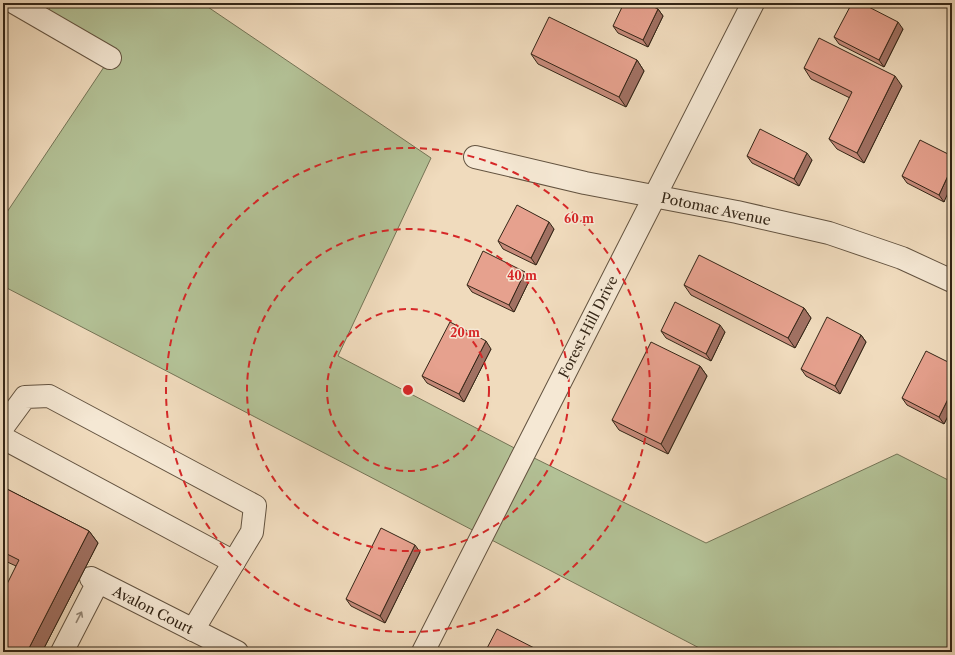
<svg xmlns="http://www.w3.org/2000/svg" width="955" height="655" viewBox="0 0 955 655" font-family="'Libre Caslon Text',serif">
<rect width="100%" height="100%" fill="#f0dbbd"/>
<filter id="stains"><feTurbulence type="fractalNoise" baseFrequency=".005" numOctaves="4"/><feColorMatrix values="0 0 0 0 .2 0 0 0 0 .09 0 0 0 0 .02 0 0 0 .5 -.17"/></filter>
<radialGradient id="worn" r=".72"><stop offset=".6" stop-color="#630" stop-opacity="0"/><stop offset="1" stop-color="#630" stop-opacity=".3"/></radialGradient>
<path fill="#b3c196" stroke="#747456" d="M52 3H202L431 158 338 356 524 453 706 543 897 454 952 482V652H707L3 286V218L110 58 44 19Z"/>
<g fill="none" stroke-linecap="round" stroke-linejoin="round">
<g stroke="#635340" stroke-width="24">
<g id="minor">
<path d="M15 3 110 58"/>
<path d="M475 157 585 183 737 212 829 233 902 258 952 281"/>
<path d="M3 427 25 397 49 396 255 506 252 532 193 630"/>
<path d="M3 438 234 562"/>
<path d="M91 578 237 652"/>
<path d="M62 652 98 582"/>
<path d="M423 652 753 3"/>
</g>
</g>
<use href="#minor" stroke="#f5e8d4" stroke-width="22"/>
</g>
<g fill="#c68a7a" stroke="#342617">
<path d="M658 9 663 16 648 47 618 33 613 26Z"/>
<path d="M903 29 884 67 839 44 834 37Z"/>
<path d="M531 54 637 60 644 71 626 107 538 64Z"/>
<path d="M804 68 902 86 864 163 837 149 829 139 850 98 811 79Z"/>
<path d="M747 156 812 160 799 186 752 163Z"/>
<path d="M952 156 944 202 907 183 902 176Z"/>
<path d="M554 229 536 265 503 249 498 241Z"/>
<path d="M525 272 530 279 514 312 472 292 467 285Z"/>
<path d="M684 285 804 308 811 318 795 348 691 295Z"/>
<path d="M661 331 725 332 711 361 666 338Z"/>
<path d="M861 335 866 342 840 394 806 376 801 369Z"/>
<path d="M491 349 464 402 427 383 422 376Z"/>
<path d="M952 364V408L944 424 907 405 902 398Z"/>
<path d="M700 366 707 376 668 454 619 430 612 420Z"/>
<path d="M3 487 89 531 98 543 42 652H3L16 566 3 560Z"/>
<path d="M420 552 385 623 351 606 346 599Z"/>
</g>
<g fill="#a17163" stroke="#342617">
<path d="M658 9 663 16 648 47 643 40Z"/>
<path d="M898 22 903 29 884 67 879 60Z"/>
<path d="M637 60 644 71 626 107 619 97Z"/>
<path d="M895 76 902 86 864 163 857 153Z"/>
<path d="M807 153 812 160 799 186 794 179Z"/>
<path d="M952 167V184L944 202 939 195Z"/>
<path d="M549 222 554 229 536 265 531 258Z"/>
<path d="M525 272 530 279 514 312 509 305Z"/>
<path d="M804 308 811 318 795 348 788 338Z"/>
<path d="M720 325 725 332 711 361 706 354Z"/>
<path d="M861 335 866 342 840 394 835 386Z"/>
<path d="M486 341 491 349 464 402 459 394Z"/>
<path d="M700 366 707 376 668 454 661 444Z"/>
<path d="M952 391V408L944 424 939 417Z"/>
<path d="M89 531 98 543 42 652H27Z"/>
<path d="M415 545 420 552 385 623 380 616Z"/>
</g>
<g fill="#e6a18e" stroke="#342617">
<path d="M624 3H645L658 9 643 40 613 26Z"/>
<path d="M852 3H861L898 22 879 60 834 37Z"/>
<path d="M549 17 637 60 619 97 531 54Z"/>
<path d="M819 38 895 76 857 153 829 139 852 92 804 68Z"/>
<path d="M760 129 807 153 794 179 747 156Z"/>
<path d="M920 140 952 156V167L939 195 902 176Z"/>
<path d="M952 195V201L950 200Z"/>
<path d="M517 205 549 222 531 258 498 241Z"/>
<path d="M483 251 525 272 509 305 467 285Z"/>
<path d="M699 255 804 308 788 338 684 285Z"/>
<path d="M675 302 720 325 706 354 661 331Z"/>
<path d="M827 317 861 335 835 386 801 369Z"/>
<path d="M450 322 486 341 459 394 422 376Z"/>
<path d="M651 342 700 366 661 444 612 420Z"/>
<path d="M926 351 952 364V391L939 417 902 398Z"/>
<path d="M3 487 89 531 27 652H3V592L19 560 3 552Z"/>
<path d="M381 528 415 545 380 616 346 599Z"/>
<path d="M497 629 542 652H485Z"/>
</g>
<defs><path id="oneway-shaft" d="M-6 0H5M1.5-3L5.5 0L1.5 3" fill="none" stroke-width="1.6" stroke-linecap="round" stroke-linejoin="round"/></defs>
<use stroke="#948776" href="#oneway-shaft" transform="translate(79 617) rotate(-63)"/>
<g fill="none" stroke="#d62828" stroke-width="2" stroke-dasharray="7 5">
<circle cx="408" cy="390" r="81"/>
<circle cx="408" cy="390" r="161"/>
<circle cx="408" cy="390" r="242"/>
</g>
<g text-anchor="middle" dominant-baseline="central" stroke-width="3" stroke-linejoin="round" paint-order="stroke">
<g font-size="14" fill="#342617" stroke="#f5e8d4">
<text transform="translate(716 209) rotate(12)">Potomac Avenue</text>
<text transform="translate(588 327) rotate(-63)">Forest-Hill Drive</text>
<text transform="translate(153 610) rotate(27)">Avalon Court</text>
</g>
</g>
<circle cx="408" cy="390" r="6" fill="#d62828" stroke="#f5e8d4" stroke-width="2"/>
<g font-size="12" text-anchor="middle" font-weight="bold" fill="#d62828" stroke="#f5e8d4" stroke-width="3" stroke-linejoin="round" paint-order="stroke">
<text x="579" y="223">60 m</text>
<text x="522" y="280">40 m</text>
<text x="465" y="337">20 m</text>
</g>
<rect width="955" height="655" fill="none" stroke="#f0dbbd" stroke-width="16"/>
<rect x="4" y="4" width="947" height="647" fill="none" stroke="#342617" stroke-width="2"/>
<rect x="8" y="8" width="939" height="639" fill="none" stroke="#342617"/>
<rect width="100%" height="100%" filter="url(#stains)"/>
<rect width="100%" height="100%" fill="url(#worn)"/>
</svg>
